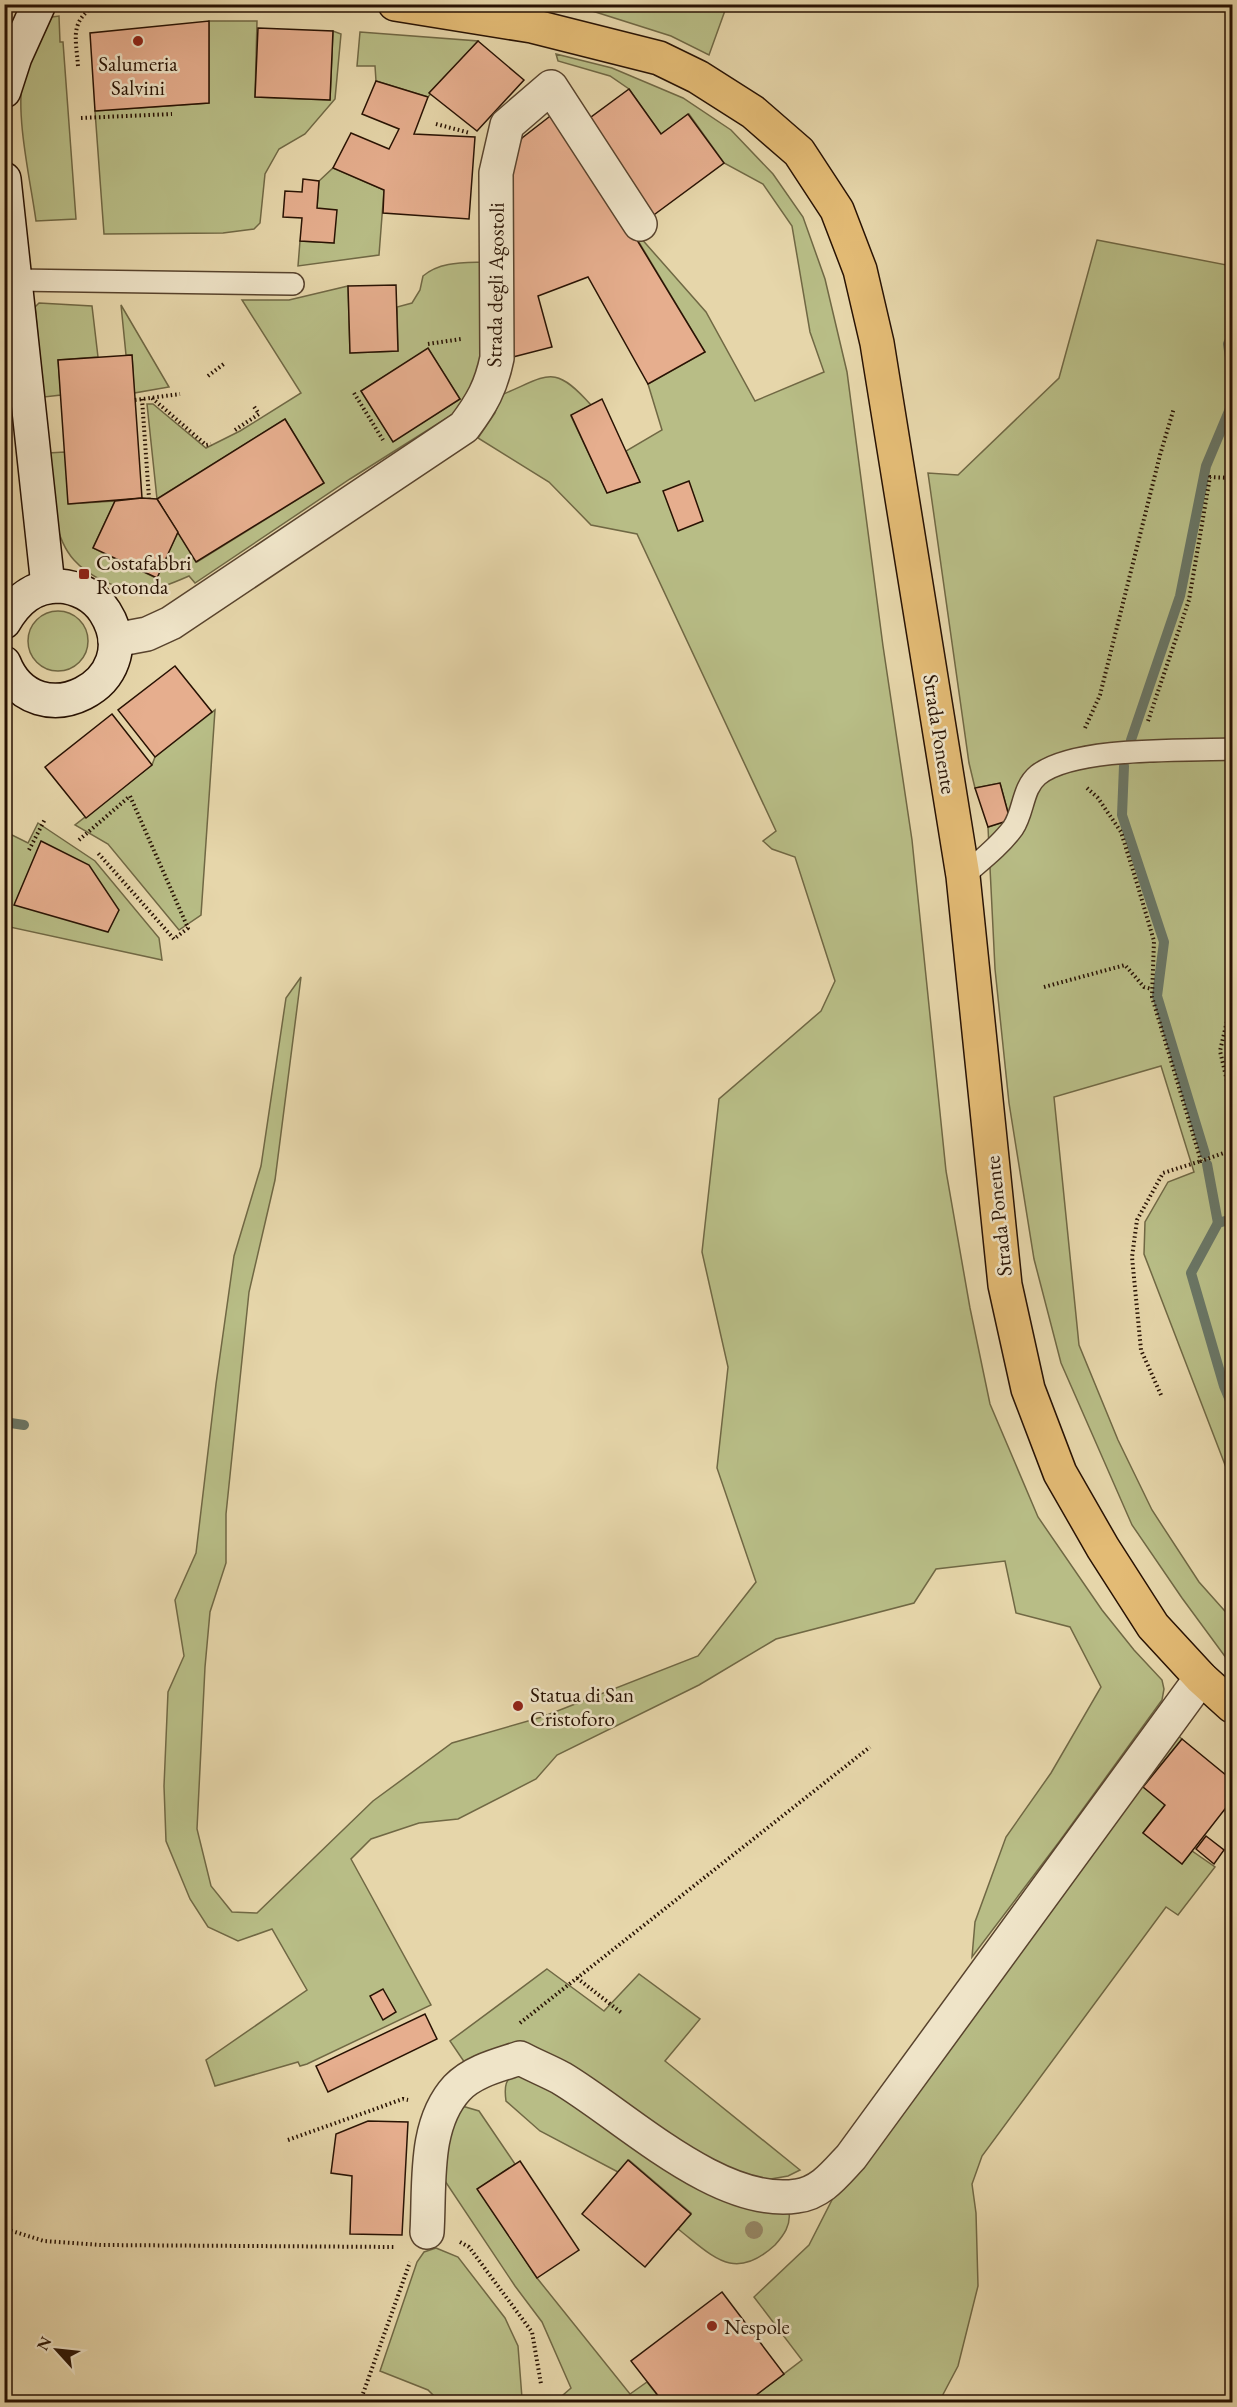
<svg xmlns="http://www.w3.org/2000/svg" width="1237" height="2407" viewBox="0 0 1237 2407" font-family="'EB Garamond',serif">
<rect width="100%" height="100%" fill="#e6d6aa"/>
<filter id="stains"><feTurbulence type="fractalNoise" baseFrequency=".00333" numOctaves="4"/><feColorMatrix values="0 0 0 0 .2 0 0 0 0 .09 0 0 0 0 .02 0 0 0 .5 -.17"/></filter>
<radialGradient id="worn" r=".72"><stop offset=".6" stop-color="#630" stop-opacity="0"/><stop offset="1" stop-color="#630" stop-opacity=".3"/></radialGradient>
<g fill="#b8bd86" stroke="#706844" stroke-width="1.5" fill-rule="evenodd">
<path d="M579 5H727L709 55 671 36 586 9Z"/>
<path d="M59 16 60 42H63L76 219 36 221C31 184 15 114 23 79 28 56 40 37 52 17Z"/>
<path d="M209 21H257L255 97 330 100 333 31 341 34 335 99 305 134 279 149 265 174 260 223 254 229 223 233 104 234 95 111 209 103Z"/>
<path d="M360 32 478 41 428 97 376 81 375 66H357Z"/>
<path d="M556 54 612 68 683 98 731 130 773 174 803 217 825 279 847 372 883 646 912 840 946 1171 970 1308 990 1404 1038 1517 1102 1610 1134 1650 1162 1680 1164 1689 1162 1700 1059 1842 972 1957 975 1922 1006 1837 1051 1773 1101 1687 1070 1627 1016 1613 1005 1561 936 1569 914 1603 776 1639 699 1685 557 1755 536 1779 458 1819 419 1823 371 1839 351 1859 431 2005 307 2064 300 2066 298 2062 215 2086 206 2060 307 1990 272 1929 238 1941 208 1927 190 1899 166 1841 164 1786 168 1692 184 1656 175 1600 196 1553 216 1384 234 1256 261 1166 286 998 301 977 275 1180 249 1292 226 1514V1563L210 1612 205 1667 197 1829 211 1886 232 1912 257 1913 373 1801 452 1743 542 1717 698 1656 756 1582 717 1468 728 1367 702 1252 719 1099 821 1011 835 981 795 857 772 849 763 841 776 831 637 534 591 525 549 482 478 438 495 413 501 395C548 376 553 362 591 405L571 416 607 492 640 482 626 451 662 430 648 384 705 352 631 229 632 228 706 312 755 401 824 372 810 332 792 226 763 184 724 163 689 114 661 134 629 89 610 76 558 61Z"/>
<path d="M333 168 384 190 379 255 298 266 300 241 334 243 317 208 319 181Z"/>
<path d="M1097 240 1232 266V1483L1144 1254 1145 1222 1168 1182 1194 1172 1161 1066 1054 1097 1079 1345 1118 1440 1152 1510 1199 1582 1232 1619V1666L1182 1598 1132 1525 1061 1363 1034 1259 1009 1103 995 969 988 827 1010 820 1000 783 975 788 969 763 928 473 958 475 1059 378Z"/>
<path d="M487 262V359L466 406 350 479 195 583 189 576C173 583 157 590 140 590 119 591 88 576 74 560 64 549 58 532 55 518 49 498 50 474 48 453L65 452 69 504 115 501 93 548 156 578 178 532 197 562 324 483 285 419 157 499 147 404H153L206 448 240 431 301 393 242 300H289L348 286 350 353 398 351 397 307 412 303 420 290 423 276C441 261 464 263 487 262ZM428 349 460 399 393 441 361 391Z"/>
<path d="M39 303 92 306 98 357 58 360 61 395 44 397 35 307Z"/>
<path d="M121 305 169 387 134 393 132 355H126Z"/>
<circle cx="58" cy="641" r="30"/>
<path d="M215 710 201 915 179 930 108 844 75 825 152 765 155 757Z"/>
<path d="M38 823 95 861 159 938 162 960 5 926 4 831 28 843Z"/>
<path d="M1175 1733 1182 1739 1143 1787 1165 1805 1143 1833 1182 1864 1192 1851 1215 1867 1178 1915 1166 1907 982 2156 972 2184 976 2213 978 2286 958 2366 939 2402H747L802 2360 754 2297 809 2245 833 2198Z"/>
<path d="M547 1969 604 2011 639 1974 700 2019 665 2061 800 2170 788 2176 765 2180 727 2174 566 2070 467 2066 450 2041Z"/>
<path d="M517 2070 789 2212C791 2225 784 2235 775 2245 734 2283 713 2256 678 2229L691 2213 629 2160 618 2172 540 2131 506 2101C504 2086 505 2080 517 2070Z"/>
<path d="M462 2106 479 2111 515 2164 478 2189 537 2278 630 2394 647 2382 663 2402H555L571 2388 542 2322 515 2286 441 2175V2143Z"/>
<path d="M436 2248 458 2257 505 2318 518 2346 522 2398 529 2402H440L428 2390 380 2371 417 2262 424 2252Z"/>
</g>
<g fill="none" stroke-linecap="round" stroke-linejoin="round">
<g stroke="#6a7665" stroke-width="10">
<path d="M1232 336 1228 344 1232 371"/>
<path d="M1131 740 1180 596 1206 466 1232 404"/>
<path d="M1124 766 1122 815 1164 942 1157 996 1205 1154"/>
<path d="M1207 1164 1218 1223"/>
<path d="M1232 1219 1218 1223 1191 1273 1224 1386 1232 1405"/>
<path d="M4 1422 24 1425"/>
</g>
</g>
<g fill="#e6ae8e" stroke="#281203" stroke-width="1.5">
<path d="M209 21V103L95 111 90 33Z"/>
<path d="M258 28 333 31 330 100 255 97Z"/>
<path d="M478 41 524 80 477 131 429 93Z"/>
<path d="M376 81 428 97 414 134 475 137 469 219 383 213 384 190 333 168 351 133 389 149 399 129 362 114Z"/>
<path d="M629 89 661 134 688 114 724 163 651 217 583 123Z"/>
<path d="M558 110 705 352 648 384 588 277 538 296 552 347 513 357 511 161 522 138Z"/>
<path d="M303 179 319 181 317 208 337 210 334 243 300 241 302 218 283 217 285 191 302 192Z"/>
<path d="M396 285 398 351 350 353 348 286Z"/>
<path d="M428 348 460 399 393 442 361 391Z"/>
<path d="M132 355 142 498 68 504 58 360Z"/>
<path d="M602 399 640 482 607 493 571 415Z"/>
<path d="M285 419 324 483 196 562 157 499Z"/>
<path d="M689 481 703 521 678 531 663 491Z"/>
<path d="M142 498 157 499 178 532 157 578 93 548 115 501Z"/>
<path d="M175 666 212 712 155 757 118 710Z"/>
<path d="M112 714 152 765 86 818 45 767Z"/>
<path d="M1000 783 1010 820 988 827 975 788Z"/>
<path d="M41 841 89 865 119 910 108 932 14 905Z"/>
<path d="M1182 1739 1232 1780V1800L1182 1864 1143 1833 1165 1805 1143 1787Z"/>
<path d="M1206 1836 1224 1850 1214 1864 1196 1849Z"/>
<path d="M383 1989 396 2012 383 2020 370 1996Z"/>
<path d="M425 2014 437 2039 328 2092 316 2066Z"/>
<path d="M368 2121 408 2122 402 2235 350 2234 352 2176 331 2173 336 2134Z"/>
<path d="M628 2160 691 2214 645 2267 582 2214Z"/>
<path d="M520 2161 579 2250 537 2278 477 2189Z"/>
<path d="M722 2292 784 2374 747 2402H663L631 2361Z"/>
</g>
<g fill="none" stroke-linecap="round" stroke-linejoin="round">
<g stroke="#58432d" stroke-width="24">
<g id="lane">
<path d="M15 280 293 284"/>
<path d="M963 876C980 861 999 847 1013 828 1024 812 1022 788 1038 775 1075 746 1185 751 1232 749"/>
</g>
</g>
<g stroke="#58432d" stroke-width="36">
<g id="street">
<path d="M115 640 147 634 171 623 464 427C482 403 491 387 497 358L496 173 507 125 551 87 640 224"/>
<path d="M427 2232C430 2185 423 2125 457 2088 473 2071 499 2065 520 2058 533 2065 548 2071 561 2078 625 2116 719 2208 797 2196 821 2193 835 2174 851 2157L1201 1678"/>
</g>
</g>
<g stroke="#281203" stroke-width="36">
<g id="secondary">
<path d="M4 91 15 57 39 4"/>
<path d="M4 179 48 586"/>
<path d="M4 622C17 600 33 586 59 586 77 587 95 596 105 612 150 683 35 741 4 663"/>
</g>
</g>
<g stroke="#281203" stroke-width="36">
<path id="primary" d="M395 4 532 26 659 58 698 77 753 112 799 152 837 210 860 270 877 343 963 876 1005 1285 1028 1389 1060 1473 1103 1548 1153 1626 1201 1678 1232 1706"/>
</g>
<g stroke="#281203" stroke-width="4" stroke-dasharray="1.5 3" stroke-linecap="butt">
<path d="M78 66C76 37 69 22 97 4"/>
<path d="M81 118 172 114"/>
<path d="M436 124 470 133"/>
<path d="M428 344 461 339"/>
<path d="M208 376 225 363"/>
<path d="M354 393 383 440"/>
<path d="M152 398 206 445 211 444"/>
<path d="M142 399 149 498"/>
<path d="M135 400 180 394"/>
<path d="M235 430 259 414 253 405"/>
<path d="M1148 721 1189 600 1210 477 1232 478"/>
<path d="M1085 728 1100 695 1160 455 1174 408"/>
<path d="M1087 788 1098 798 1121 832 1136 880 1154 941 1152 997 1201 1161 1232 1150"/>
<path d="M79 840 130 796 188 928 174 939 98 853"/>
<path d="M29 850 45 819"/>
<path d="M1044 987 1125 965 1144 987 1152 989"/>
<path d="M1232 1000 1220 1051 1232 1102"/>
<path d="M1161 1395 1141 1350 1132 1257 1137 1220 1163 1173 1201 1161"/>
<path d="M577 1978 623 2014"/>
<path d="M520 2023 870 1747"/>
<path d="M288 2140 403 2099 408 2100"/>
<path d="M4 2225 12 2231 44 2241 101 2245 396 2247"/>
<path d="M460 2242 469 2247 532 2332 541 2384"/>
<path d="M360 2402 410 2262"/>
</g>
<use href="#lane" stroke="#efe4c8" stroke-width="21"/>
<use href="#street" stroke="#efe4c8" stroke-width="33"/>
<use href="#secondary" stroke="#efe4c8" stroke-width="33"/>
<use href="#primary" stroke="#e3bb75" stroke-width="33"/>
</g>
<circle fill="#958664" cx="754" cy="2230" r="9"/>
<g fill="#8f2418" stroke="#efe4c8" stroke-width="2">
<circle cx="138" cy="41" r="6"/>
<rect x="78" y="568" width="12" height="12" rx="3"/>
<circle cx="518" cy="1706" r="6"/>
<circle cx="712" cy="2326" r="6"/>
</g>
<g text-anchor="middle" dominant-baseline="central" stroke-width="5" stroke-linejoin="round" paint-order="stroke">
<g font-size="21" fill="#281203" stroke="#efe4c8" text-anchor="start">
<text x="138" y="63" text-anchor="middle">Salumeria<tspan x="138" dy="24">Salvini</tspan></text>
<text x="96" y="562">Costafabbri<tspan x="96" dy="24">Rotonda</tspan></text>
<text x="530" y="1694">Statua di San<tspan x="530" dy="24">Cristoforo</tspan></text>
<text x="724" y="2326">Nespole</text>
</g>
<g font-size="21" fill="#281203" stroke="#efe4c8">
<text transform="translate(495 285) rotate(-89)">Strada degli Agostoli</text>
<text transform="translate(940 734) rotate(81)">Strada Ponente</text>
<text transform="translate(998 1216) rotate(-96)">Strada Ponente</text>
</g>
</g>
<rect width="1237" height="2407" fill="none" stroke="#e6d6aa" stroke-width="24"/>
<rect x="6" y="6" width="1225" height="2395" fill="none" stroke="#281203" stroke-width="3"/>
<rect x="12" y="12" width="1213" height="2383" fill="none" stroke="#281203" stroke-width="1.5"/>
<g transform="translate(57 2350) rotate(297)" stroke="#efe4c8" stroke-width="4.5" paint-order="stroke">
<path d="M0-4.5L10 22L0 15L-10 22Z" fill="#281203"/>
<text y="-9" font-size="16" font-weight="bold" text-anchor="middle" fill="#281203">N</text>
</g>
<rect width="100%" height="100%" filter="url(#stains)"/>
<rect width="100%" height="100%" fill="url(#worn)"/>
</svg>
